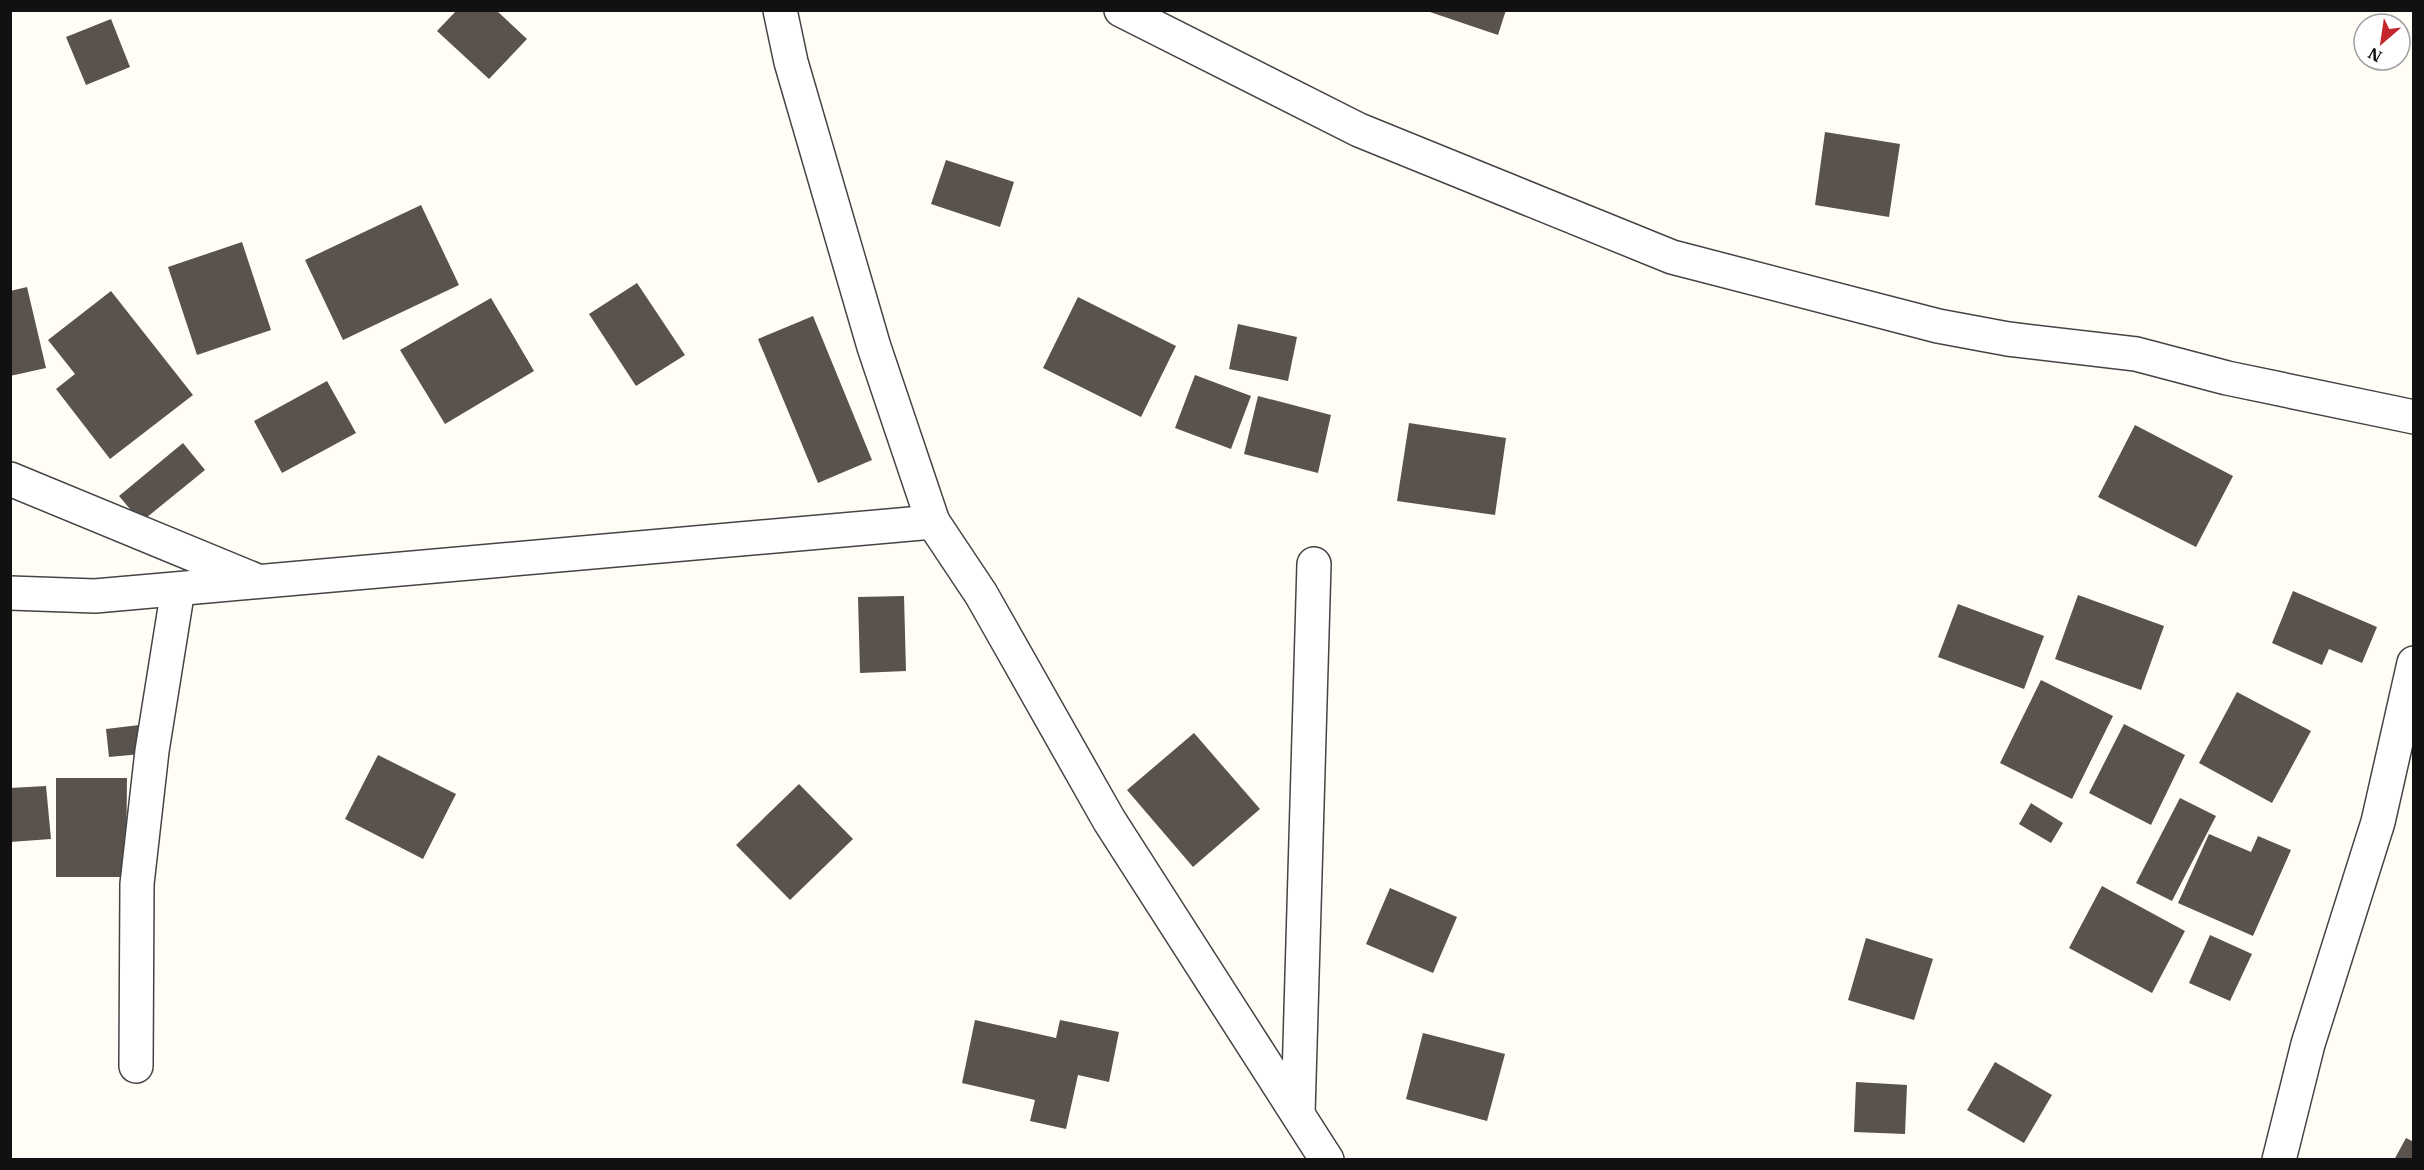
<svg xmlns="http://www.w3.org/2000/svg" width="2424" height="1170" viewBox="0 0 2424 1170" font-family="'IBM Plex Serif',serif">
<rect width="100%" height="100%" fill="#fffdf5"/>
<g fill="#5a524d">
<path d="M457 10H496L527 39 489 79 437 31Z"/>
<path d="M1424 10H1506L1498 35Z"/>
<path d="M111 19 130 67 86 85 66 37Z"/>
<path d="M1825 132 1900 144 1889 217 1815 205Z"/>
<path d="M946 160 1014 182 1000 227 931 204Z"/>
<path d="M421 205 459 285 343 340 305 260Z"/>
<path d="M242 242 271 330 197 355 168 267Z"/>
<path d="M637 283 685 355 636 386 589 314Z"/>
<path d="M27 287 46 368 10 376V291Z"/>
<path d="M111 291 193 395 110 459 56 389 75 374 48 340Z"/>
<path d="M1078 297 1176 346 1141 417 1043 368Z"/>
<path d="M491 298 534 371 445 424 400 350Z"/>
<path d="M813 316 872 460 818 483 758 339Z"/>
<path d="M1238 324 1297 337 1288 381 1229 369Z"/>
<path d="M1195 375 1251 396 1231 449 1175 428Z"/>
<path d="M327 381 356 433 282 473 254 421Z"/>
<path d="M1258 396 1331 415 1318 473 1244 454Z"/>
<path d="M1409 423 1506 438 1495 515 1397 501Z"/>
<path d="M2135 425 2233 476 2196 547 2098 497Z"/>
<path d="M183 443 205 470 141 522 119 496Z"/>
<path d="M2293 591 2377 627 2362 663 2329 649 2322 665 2272 643Z"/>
<path d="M2078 595 2164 626 2141 690 2055 659Z"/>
<path d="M904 596 906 671 860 673 858 597Z"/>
<path d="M1958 604 2044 636 2024 689 1938 657Z"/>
<path d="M2041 680 2113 716 2072 799 2000 763Z"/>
<path d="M2237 692 2311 731 2272 803 2199 763Z"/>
<path d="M2124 724 2185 755 2151 825 2089 793Z"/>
<path d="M139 725 141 754 109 757 106 729Z"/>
<path d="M1194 733 1260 809 1193 867 1127 790Z"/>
<path d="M378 755 456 794 423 859 345 819Z"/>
<path d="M56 778H127L126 877H56Z"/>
<path d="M799 784 853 839 790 900 736 845Z"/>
<path d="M46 786 51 839 10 842V788Z"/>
<path d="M2180 798 2216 816 2172 901 2136 883Z"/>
<path d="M2031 803 2063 823 2051 843 2019 824Z"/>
<path d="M2209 834 2251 852 2258 836 2291 850 2253 936 2178 903Z"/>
<path d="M2102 886 2185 931 2152 993 2069 948Z"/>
<path d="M1390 888 1457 917 1433 973 1366 944Z"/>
<path d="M2210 935 2252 954 2230 1001 2189 983Z"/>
<path d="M1866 938 1933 959 1914 1020 1848 1000Z"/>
<path d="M975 1020 1056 1038 1060 1020 1119 1032 1109 1082 1078 1075 1066 1129 1030 1121 1035 1100 962 1083Z"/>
<path d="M1423 1033 1505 1054 1487 1121 1406 1099Z"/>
<path d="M1995 1062 2052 1095 2024 1143 1967 1110Z"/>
<path d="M1856 1082 1907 1085 1905 1134 1854 1132Z"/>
<path d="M2406 1138 2414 1142V1160H2394Z"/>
</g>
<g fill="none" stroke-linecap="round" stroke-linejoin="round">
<g stroke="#444" stroke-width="36">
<g id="street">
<path d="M780 10 791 62 874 347 933 522 981 594 1109 820 1327 1160"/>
<path d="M1121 10 1359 130 1672 257 1938 326 2008 339 2136 354 2227 378 2414 417"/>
<path d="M10 479 255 580"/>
<path d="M10 593 95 596 933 522"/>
<path d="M136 1066 137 884 152 751 178 589"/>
<path d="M1298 1114 1314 564"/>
<path d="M2279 1160 2308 1044 2378 822 2414 663"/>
</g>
</g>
<use href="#street" stroke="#fff" stroke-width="33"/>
</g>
<rect width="2424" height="1170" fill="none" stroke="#111111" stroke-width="24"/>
<g transform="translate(2382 42) rotate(209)"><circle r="28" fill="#ffffff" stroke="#a0a0a0" stroke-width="1.5"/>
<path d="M0-4.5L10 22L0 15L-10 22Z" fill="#c4262e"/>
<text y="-9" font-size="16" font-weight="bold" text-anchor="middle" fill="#111111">N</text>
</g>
</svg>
